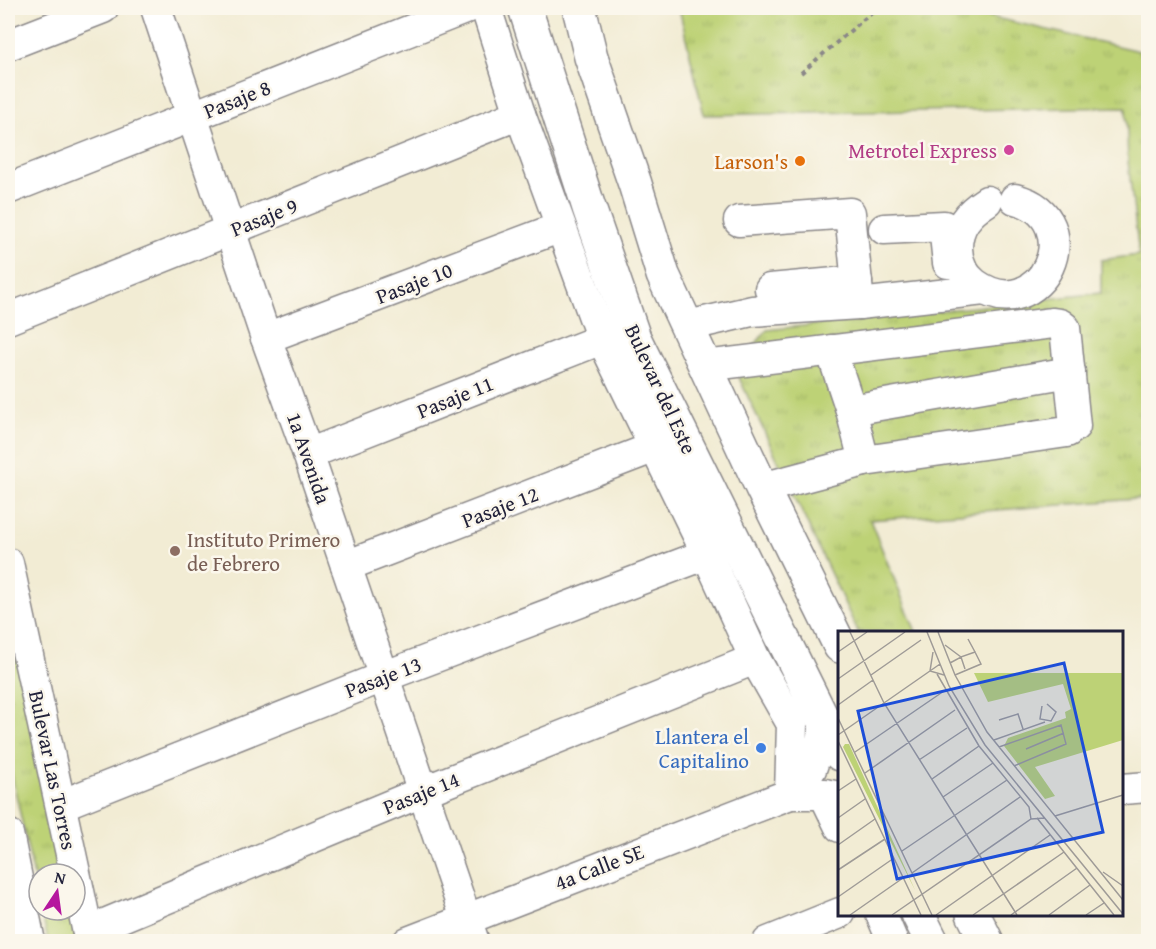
<svg xmlns="http://www.w3.org/2000/svg" width="1156" height="949" viewBox="0 0 1156 949" font-family="'Gentium Book Plus',serif">
<defs>
<pattern id="grass-tufts" width="24" height="20" patternUnits="userSpaceOnUse" patternTransform="scale(1.5)"><rect width="24" height="20" fill="#bdd276"/><path d="M3 7l-1-3M5 7V3M7 7l1-3M15 17l-1-3M17 17v-4M19 17l1-3" fill="none" stroke="#a2b467"/></pattern>
</defs>
<rect width="100%" height="100%" fill="#fbf7ec"/>
<filter id="ink" filterUnits="userSpaceOnUse"><feTurbulence type="fractalNoise" baseFrequency=".0167" numOctaves="2"/><feDisplacementMap in="SourceGraphic" scale="12" xChannelSelector="R" yChannelSelector="G"/><feConvolveMatrix kernelMatrix="1 2 1 2 8 2 1 2 1" color-interpolation-filters="sRGB"/></filter>
<filter id="wash" filterUnits="userSpaceOnUse"><feTurbulence type="fractalNoise" baseFrequency=".008" numOctaves="4" result="noise"/><feDisplacementMap in="SourceGraphic" scale="24" xChannelSelector="R" yChannelSelector="G"/><feGaussianBlur stdDeviation="1.35" result="paint"/><feColorMatrix in="noise" values="0 0 0 0 0 0 0 0 0 0 0 0 0 0 0 0 0 1.4 0 .05"/><feComposite in="paint" operator="in"/></filter>
<g filter="url(#wash)">
<rect width="100%" height="100%" fill="#f2ecd4"/>
<g fill="url(#grass-tufts)" stroke="#707a58" stroke-width="1.5">
<path d="M679 8H952L1148 53V498L870 520 916 632H858L735 369 767 330 1101 293V260L1139 255 1128 161 1126 107 704 115Z"/>
<path d="M8 616 64 874H39V900L8 758Z"/>
<path d="M41 910H71L78 941H48Z"/>
</g>
</g>
<g filter="url(#ink)">
<g fill="none" stroke-linecap="round" stroke-linejoin="round">
<g stroke="#8a8788" stroke-width="33">
<g id="minor">
<path d="M156 8 266 338 308 454 474 942"/>
<path d="M486 8 520 114 602 339 707 554 755 659 792 724 790 794"/>
<path d="M8 45 103 8"/>
<path d="M8 189 467 8"/>
<path d="M987 201C968 213 957 226 957 248 957 262 964 276 975 284 1041 331 1092 218 1015 199"/>
<path d="M739 221 850 213 859 304"/>
<path d="M884 229 944 226 948 263"/>
<path d="M770 289 857 281"/>
<path d="M8 319 520 114"/>
<path d="M687 326 752 311 859 304 984 290"/>
<path d="M266 338 561 227"/>
<path d="M831 350 851 410 864 461"/>
<path d="M705 366 1053 323 1060 324 1065 328 1075 426 1067 432 864 461 762 488"/>
<path d="M851 410 1070 372"/>
<path d="M308 454 602 339"/>
<path d="M8 563 90 942"/>
<path d="M346 566 655 447"/>
<path d="M1122 789 1148 787"/>
<path d="M790 794 811 769 826 726"/>
<path d="M824 794 840 827"/>
<path d="M61 805 383 677 707 554"/>
<path d="M8 834 30 942"/>
<path d="M881 914 893 942"/>
<path d="M88 931 422 792 755 659"/>
<path d="M408 942 790 794H824L840 797"/>
<path d="M768 942 840 913"/>
</g>
</g>
<g stroke="#8a8788" stroke-width="36">
<g id="highway">
<path d="M525 8 589 208 634 338 840 754"/>
<path d="M579 8 591 57 635 184 663 275 762 488 840 646"/>
<path d="M918 914 932 942"/>
<path d="M973 914 987 942"/>
</g>
</g>
<path stroke="#8a8788" stroke-width="4" stroke-dasharray="4.5 4.5" stroke-linecap="butt" d="M801 73 877 8"/>
<use href="#minor" stroke="#fff" stroke-width="30"/>
<use href="#highway" stroke="#fff" stroke-width="33"/>
</g>
</g>
<circle fill="#d1479c" stroke="#fbf7ec" stroke-width="2" cx="1009" cy="150" r="6"/>
<circle fill="#e8710a" stroke="#fbf7ec" stroke-width="2" cx="800" cy="161" r="6"/>
<circle fill="#8d6e63" stroke="#fbf7ec" stroke-width="2" cx="175" cy="551" r="6"/>
<circle fill="#3f7fe0" stroke="#fbf7ec" stroke-width="2" cx="761" cy="748" r="6"/>
<g text-anchor="middle" dominant-baseline="central" stroke-width="5" stroke-linejoin="round" paint-order="stroke">
<g font-size="21" fill="#22223b" stroke="#fbf7ec">
<text transform="translate(237 99) rotate(-22)">Pasaje 8</text>
<text transform="translate(264 217) rotate(-22)">Pasaje 9</text>
<text transform="translate(414 283) rotate(-21)">Pasaje 10</text>
<text transform="translate(661 389) rotate(65)">Bulevar del Este</text>
<text transform="translate(455 397) rotate(-22)">Pasaje 11</text>
<text transform="translate(309 458) rotate(71)">1a Avenida</text>
<text transform="translate(500 507) rotate(-21)">Pasaje 12</text>
<text transform="translate(383 677) rotate(-21)">Pasaje 13</text>
<text transform="translate(53 770) rotate(78)">Bulevar Las Torres</text>
<text transform="translate(421 793) rotate(-22)">Pasaje 14</text>
<text transform="translate(599 867) rotate(-21)">4a Calle SE</text>
</g>
<g font-size="21" fill="#b23c85" stroke="#fbf7ec" text-anchor="end">
<text x="997" y="150">Metrotel Express</text>
</g>
<g font-size="21" fill="#c56008" stroke="#fbf7ec" text-anchor="end">
<text x="788" y="161">Larson's</text>
</g>
<g font-size="21" fill="#785e54" stroke="#fbf7ec" text-anchor="start">
<text x="187" y="539">Instituto Primero<tspan x="187" dy="24">de Febrero</tspan></text>
</g>
<g font-size="21" fill="#366cbe" stroke="#fbf7ec" text-anchor="end">
<text x="749" y="736">Llantera el<tspan x="749" dy="24">Capitalino</tspan></text>
</g>
</g>
<g transform="translate(838 631)">
<rect width="285" height="285" fill="#f2ecd4"/>
<path d="M136 42H285V109L197 136 217 165 207 168 166 115 170 107 228 87 227 81 233 78 225 53 150 71ZM7 113H11L77 259 5 116Z" fill="#bdd276"/>
<path fill="none" stroke="#9f9b97" stroke-width="1.5" d="M12 1 46 72 179 284M89 1 111 55 147 114 285 283M100 1 117 44 149 101 285 269M107 14 123 26 137 21 130 8M0 21 29 1M95 21 92 40 106 44M112 32 123 26 127 38M99 43 141 115 191 176 193 188M33 44 83 9M117 44 143 33 137 21M0 48 67 1M0 74 35 49M204 75 202 88 213 90 218 81 209 73M0 87 94 284M161 89 180 83 185 98M0 104 102 33M156 109 207 91M0 110 83 284M161 116 223 94 228 113 176 135M188 118 226 102M17 121 106 60M81 129 129 97M27 142 117 79M94 148 141 115M0 160 18 148M105 166 155 132M217 185 285 164M0 187 27 168M199 187 276 284M0 214 37 188M64 220 169 149M0 239 47 208M265 241 285 255M74 242 182 166M0 266 56 227M12 284 65 247M54 284 193 188 207 187M98 284 212 204M135 284 226 221M173 284 239 237M211 284 252 254M248 284 266 272"/>
<path fill="#1d4ed8" fill-opacity="0.15" stroke="#1d4ed8" stroke-width="3" d="M226 32 265 201 59 248 20 80Z"/>
<rect width="285" height="285" fill="none" stroke="#22223b" stroke-width="3"/>
</g>
<rect width="1156" height="949" fill="none" stroke="#fbf7ec" stroke-width="30"/>
<g transform="translate(57 892) rotate(13)"><circle r="28" fill="#fbf7ec" stroke="#a4a2a5" stroke-width="1.5"/>
<path d="M0-4.5L10 22L0 15L-10 22Z" fill="#b5179e"/>
<text y="-9" font-size="16" font-weight="bold" text-anchor="middle" fill="#22223b">N</text>
</g>
</svg>
